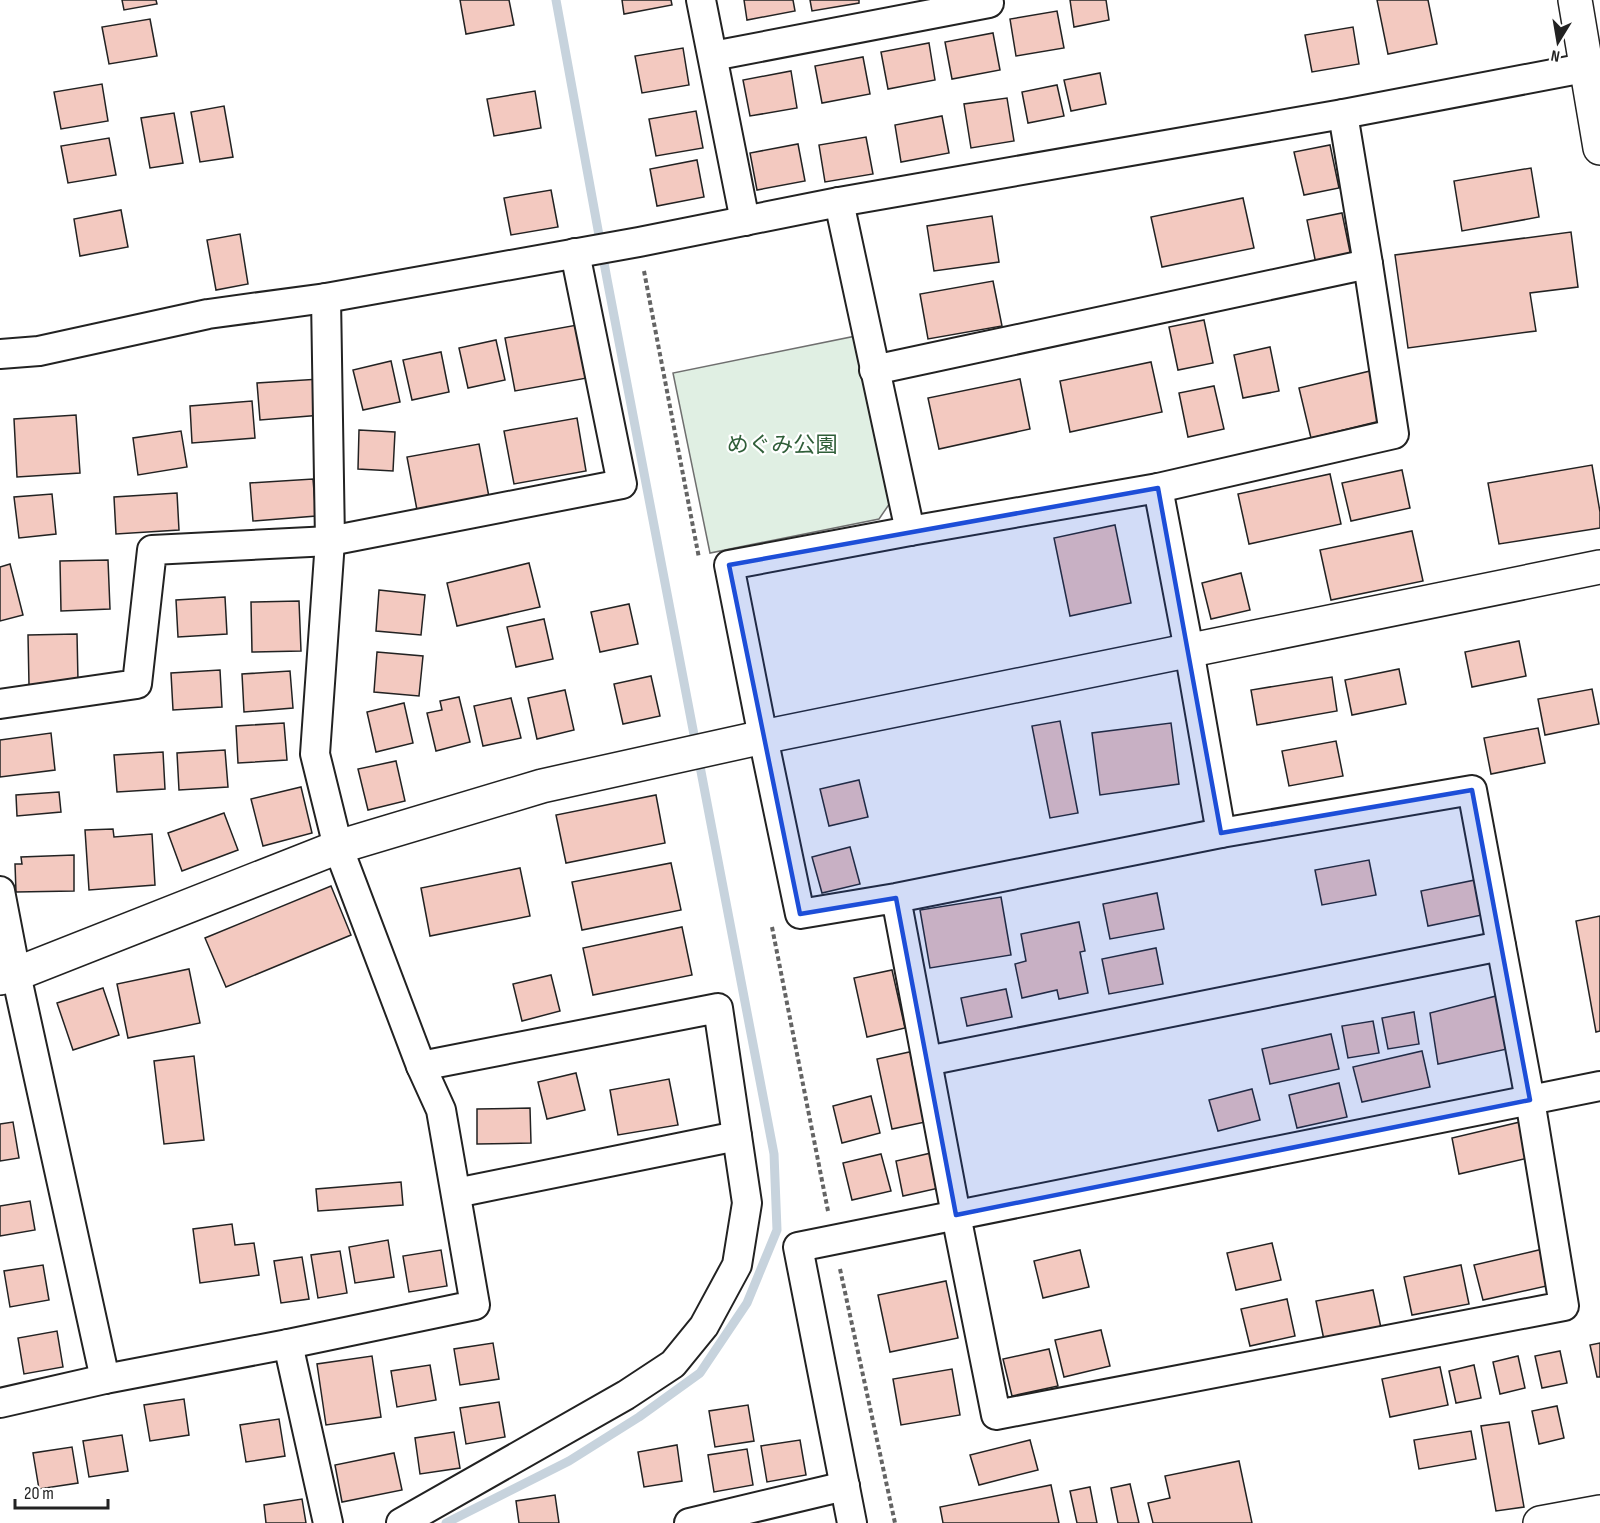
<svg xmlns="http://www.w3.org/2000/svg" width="1600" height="1523" viewBox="0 0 1600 1523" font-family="'Sofia Sans Condensed','Noto Sans JP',sans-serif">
<rect width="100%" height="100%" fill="#fff"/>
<path fill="#e0efe3" stroke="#6f6f6f" stroke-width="1.5" d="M856 336 890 503 879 519 710 553 673 373Z"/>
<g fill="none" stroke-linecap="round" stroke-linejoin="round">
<path stroke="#c7d3dd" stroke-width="9" d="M446 1523 569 1461 639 1417 700 1373 747 1303 777 1230 774 1154 607 279 556 0"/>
</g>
<g fill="#f3c9c0" stroke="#222" stroke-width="1.5">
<path d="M122 0H156L157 4 124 10Z"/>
<path d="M460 0H509L514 25 466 34Z"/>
<path d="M622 0H671L672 5 624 14Z"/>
<path d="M744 0H793L795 11 747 20Z"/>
<path d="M810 0H859V3L812 11Z"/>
<path d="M1070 0H1106L1109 20 1074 27Z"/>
<path d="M1377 0H1428L1437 44 1388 54Z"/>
<path d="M1057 11 1064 48 1016 56 1010 19Z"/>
<path d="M150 19 157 56 109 64 102 27Z"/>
<path d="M1353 27 1359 64 1312 72 1305 35Z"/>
<path d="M993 33 1000 70 952 79 945 42Z"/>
<path d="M929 43 935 80 888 89 881 52Z"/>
<path d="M683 48 689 85 642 93 635 56Z"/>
<path d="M863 57 870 94 822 103 815 66Z"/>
<path d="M791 71 797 108 750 116 743 80Z"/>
<path d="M1100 73 1106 104 1071 111 1064 80Z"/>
<path d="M102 84 108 121 61 129 54 92Z"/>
<path d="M1057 85 1064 116 1028 123 1022 92Z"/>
<path d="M535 91 541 128 494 136 487 99Z"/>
<path d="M1007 98 1014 141 971 148 964 104Z"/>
<path d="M224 106 233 157 200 162 191 112Z"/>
<path d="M696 111 703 148 656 156 649 119Z"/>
<path d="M174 113 183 163 150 168 141 118Z"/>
<path d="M942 116 949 153 901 162 895 125Z"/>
<path d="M866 137 873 174 825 182 819 145Z"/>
<path d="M109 138 116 175 68 183 61 146Z"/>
<path d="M798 144 805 181 757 190 750 153Z"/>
<path d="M1330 145 1339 188 1304 195 1294 152Z"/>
<path d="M697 160 704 197 657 206 650 169Z"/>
<path d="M1531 168 1539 217 1462 231 1454 181Z"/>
<path d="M551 190 558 227 511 235 504 198Z"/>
<path d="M1243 198 1254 248 1162 267 1151 217Z"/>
<path d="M121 210 128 247 80 256 74 219Z"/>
<path d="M1342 213 1351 257 1316 264 1307 220Z"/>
<path d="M992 216 999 262 934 271 927 226Z"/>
<path d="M1571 232 1578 287 1530 293 1536 331 1408 348 1395 255Z"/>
<path d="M240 234 248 284 216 290 207 240Z"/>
<path d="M993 281 1002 326 928 339 920 294Z"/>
<path d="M1204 320 1213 363 1178 370 1169 327Z"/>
<path d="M577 325 587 378 515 391 505 338Z"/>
<path d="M496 340 505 380 468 388 459 348Z"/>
<path d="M1270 347 1279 391 1243 398 1234 355Z"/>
<path d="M441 352 449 392 412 400 403 360Z"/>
<path d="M391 361 400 402 363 410 353 370Z"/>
<path d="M1151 362 1162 412 1070 432 1060 381Z"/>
<path d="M1370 371 1380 421 1311 438 1299 388Z"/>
<path d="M320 379 322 415 260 420 257 383Z"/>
<path d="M1020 379 1030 429 939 449 928 398Z"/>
<path d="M1214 386 1224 429 1188 437 1179 393Z"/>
<path d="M252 401 255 438 192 443 190 406Z"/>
<path d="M76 415 80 473 17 477 14 419Z"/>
<path d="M577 418 586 471 514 484 504 431Z"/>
<path d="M359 430 395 432 393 471 358 469Z"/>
<path d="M181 431 187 467 138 475 133 438Z"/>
<path d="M479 444 489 497 417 510 407 457Z"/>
<path d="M1592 465 1600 512V528L1499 544 1488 483Z"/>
<path d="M1402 470 1410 508 1351 521 1342 483Z"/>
<path d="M1330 474 1341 524 1249 544 1238 494Z"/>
<path d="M313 479 316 516 253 521 250 483Z"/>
<path d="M177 493 179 530 116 534 114 497Z"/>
<path d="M52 494 56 534 19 538 14 497Z"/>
<path d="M1115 525 1131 603 1070 616 1054 538Z"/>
<path d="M1412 531 1423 581 1331 600 1320 550Z"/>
<path d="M108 560 110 609 61 611 60 561Z"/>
<path d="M529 563 540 607 457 626 447 583Z"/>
<path d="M10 564 23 615 0 621V567Z"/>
<path d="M1241 573 1250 610 1211 619 1202 583Z"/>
<path d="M379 590 425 595 421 635 376 631Z"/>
<path d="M225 597 227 634 178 637 176 600Z"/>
<path d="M299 601 301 651 252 652 251 602Z"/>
<path d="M629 604 638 644 600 652 591 612Z"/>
<path d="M544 619 553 659 516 667 507 627Z"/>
<path d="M77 634 78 681 29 685 28 635Z"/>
<path d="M1519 641 1526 676 1472 687 1465 652Z"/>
<path d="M377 652 423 656 419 696 374 692Z"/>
<path d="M1399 669 1406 704 1352 715 1345 680Z"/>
<path d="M220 670 222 707 173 710 171 673Z"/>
<path d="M290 671 293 708 244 712 242 674Z"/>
<path d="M651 676 660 716 623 724 614 684Z"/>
<path d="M1332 677 1337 711 1257 725 1251 690Z"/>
<path d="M1592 689 1599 724 1545 735 1538 699Z"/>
<path d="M565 690 574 730 537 739 528 698Z"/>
<path d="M459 697 470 742 436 751 427 713 442 710 440 701Z"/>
<path d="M511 698 521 738 483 746 474 706Z"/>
<path d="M404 703 413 743 376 752 367 712Z"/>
<path d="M1060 721 1078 813 1050 818 1032 726Z"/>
<path d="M284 723 287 760 238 763 236 726Z"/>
<path d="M1171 723 1179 784 1100 795 1092 733Z"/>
<path d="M1538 728 1545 763 1491 774 1484 738Z"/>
<path d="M51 733 55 770 0 777V740Z"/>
<path d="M1336 741 1343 776 1289 786 1282 751Z"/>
<path d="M225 750 228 787 179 790 177 753Z"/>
<path d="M163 752 165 789 117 792 114 755Z"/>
<path d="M396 761 405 801 368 810 358 769Z"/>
<path d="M859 780 868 817 829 826 820 789Z"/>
<path d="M301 787 312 833 263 846 251 799Z"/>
<path d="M59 792 61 812 17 816 16 795Z"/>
<path d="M656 795 665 843 566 863 556 815Z"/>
<path d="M224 813 238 850 182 871 168 833Z"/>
<path d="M113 829 114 837 152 834 155 885 89 890 85 830Z"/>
<path d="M850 847 860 884 822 893 812 857Z"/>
<path d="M74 855V891L16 892 15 864H22L21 857Z"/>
<path d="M1369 860 1376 895 1322 905 1315 870Z"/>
<path d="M671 863 681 910 582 930 572 882Z"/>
<path d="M520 868 530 916 430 936 421 888Z"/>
<path d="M1475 880 1482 915 1428 926 1421 891Z"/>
<path d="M331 886 351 935 226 987 205 938Z"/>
<path d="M1157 893 1164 929 1110 939 1103 904Z"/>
<path d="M1001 897 1011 955 930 968 920 910Z"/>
<path d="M1600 916V1031L1596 1032 1576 921Z"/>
<path d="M1079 922 1085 951 1080 952 1088 993 1059 999 1057 990 1022 998 1015 964 1026 961 1021 934Z"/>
<path d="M682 927 692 975 593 995 583 948Z"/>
<path d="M1156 948 1163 984 1109 994 1102 959Z"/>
<path d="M189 969 200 1023 128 1038 117 984Z"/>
<path d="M892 970 905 1028 867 1037 854 978Z"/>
<path d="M551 975 560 1011 522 1021 513 984Z"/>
<path d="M103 988 119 1035 73 1050 57 1003Z"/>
<path d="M1006 989 1012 1017 967 1026 961 998Z"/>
<path d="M1496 996 1507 1049 1438 1064 1430 1013Z"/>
<path d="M1414 1012 1419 1044 1388 1049 1382 1018Z"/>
<path d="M1373 1021 1379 1053 1348 1058 1342 1026Z"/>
<path d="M1331 1034 1339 1069 1270 1084 1262 1049Z"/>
<path d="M914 1051 930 1121 892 1129 877 1059Z"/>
<path d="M1422 1051 1430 1087 1362 1102 1353 1067Z"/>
<path d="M194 1056 204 1140 164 1144 154 1061Z"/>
<path d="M576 1073 585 1110 547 1119 538 1082Z"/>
<path d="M669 1079 678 1125 618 1135 610 1090Z"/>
<path d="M1339 1083 1347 1117 1297 1128 1289 1095Z"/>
<path d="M1252 1089 1260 1120 1218 1131 1209 1100Z"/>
<path d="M871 1096 880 1133 842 1143 833 1106Z"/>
<path d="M530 1108 531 1143 477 1144V1109Z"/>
<path d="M13 1122 19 1158 0 1161V1124Z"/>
<path d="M1520 1122 1528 1158 1459 1174 1452 1138Z"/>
<path d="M931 1153 939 1188 903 1196 896 1161Z"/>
<path d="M881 1154 891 1191 852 1200 843 1163Z"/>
<path d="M401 1182 403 1205 318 1211 316 1189Z"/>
<path d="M30 1201 35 1230 0 1236V1206Z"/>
<path d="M232 1224 235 1245 254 1243 259 1275 200 1283 193 1229Z"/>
<path d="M388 1240 394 1277 355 1283 349 1247Z"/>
<path d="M1272 1243 1281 1280 1236 1290 1227 1253Z"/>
<path d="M1543 1249 1551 1285 1483 1300 1474 1265Z"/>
<path d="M441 1250 447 1286 409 1292 403 1256Z"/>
<path d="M1080 1250 1089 1287 1043 1298 1034 1261Z"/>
<path d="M340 1251 347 1293 318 1298 311 1255Z"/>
<path d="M302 1257 309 1299 281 1303 274 1261Z"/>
<path d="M43 1265 49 1300 10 1307 4 1271Z"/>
<path d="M1461 1265 1469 1304 1412 1315 1404 1277Z"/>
<path d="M946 1281 958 1338 890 1352 878 1295Z"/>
<path d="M1373 1290 1381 1328 1324 1340 1316 1301Z"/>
<path d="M1287 1299 1295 1336 1250 1346 1241 1309Z"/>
<path d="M1101 1330 1110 1366 1064 1377 1055 1340Z"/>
<path d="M57 1331 63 1367 24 1374 18 1338Z"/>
<path d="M493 1343 499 1379 460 1385 454 1349Z"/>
<path d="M1600 1343V1377H1597L1590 1345Z"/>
<path d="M1049 1349 1058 1386 1012 1396 1003 1359Z"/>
<path d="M1560 1351 1567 1383 1542 1388 1535 1356Z"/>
<path d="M372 1356 381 1417 326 1425 317 1364Z"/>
<path d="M1518 1356 1525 1388 1500 1394 1493 1362Z"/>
<path d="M430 1365 436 1400 397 1407 391 1371Z"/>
<path d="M1474 1365 1481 1398 1456 1403 1449 1371Z"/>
<path d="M1440 1367 1448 1405 1390 1417 1382 1379Z"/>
<path d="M952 1369 960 1415 901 1425 893 1379Z"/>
<path d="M184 1399 189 1435 150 1441 144 1405Z"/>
<path d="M499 1402 505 1437 466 1444 460 1408Z"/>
<path d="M748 1405 754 1441 715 1447 709 1411Z"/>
<path d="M1557 1406 1564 1438 1539 1444 1532 1411Z"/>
<path d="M279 1419 285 1456 246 1462 240 1425Z"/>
<path d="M1509 1422 1524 1507 1496 1511 1481 1426Z"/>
<path d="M1471 1431 1476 1459 1419 1469 1414 1440Z"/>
<path d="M454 1432 460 1468 420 1474 415 1438Z"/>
<path d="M122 1435 128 1471 89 1477 83 1441Z"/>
<path d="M800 1440 806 1475 767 1482 761 1446Z"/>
<path d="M1030 1440 1038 1470 979 1485 970 1455Z"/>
<path d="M677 1445 682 1481 644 1487 638 1452Z"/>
<path d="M72 1447 78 1483 39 1489 33 1453Z"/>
<path d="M747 1449 753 1485 714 1492 708 1455Z"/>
<path d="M394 1453 402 1490 342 1502 335 1465Z"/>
<path d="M1239 1461 1252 1523H1153L1148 1503 1170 1498 1165 1476Z"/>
<path d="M1130 1484 1139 1523H1118L1111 1488Z"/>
<path d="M1051 1485 1059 1523H943L940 1507Z"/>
<path d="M1090 1487 1097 1523H1077L1070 1491Z"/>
<path d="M555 1495 559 1523H519L516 1501Z"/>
<path d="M302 1499 306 1523H266L264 1505Z"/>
</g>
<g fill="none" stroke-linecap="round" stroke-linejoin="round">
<g stroke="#222" stroke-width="32">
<g id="minor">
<path d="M701 0 745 221"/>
<path d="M713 56 989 3 988 0"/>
<path d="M839 202 910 531"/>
<path d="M0 354 39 351 208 314 326 298 639 242 839 202 1343 114 1600 65"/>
<path d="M874 370 1368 264"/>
<path d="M1158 488 1189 650 1221 833"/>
<path d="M0 704 137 684 152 550 330 541 622 484 575 253"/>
<path d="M0 891 16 974 105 1379"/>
<path d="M896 898 956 1215 996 1415 1564 1306 1530 1100 1472 790 1221 833 896 898 800 914 763 737 729 565 910 531 1158 488 1394 434 1368 264 1343 114"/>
<path d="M927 1061 1501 946"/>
<path d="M456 1193 737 1136"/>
<path d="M288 1344 328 1523"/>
<path d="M0 1403 105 1379 288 1344 475 1305 441 1110 421 1066 338 847 315 754 330 541 326 298"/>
<path d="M401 1523 626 1395 673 1364 704 1326 737 1265 747 1203 718 1008 421 1066"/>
<path d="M689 1523 845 1486"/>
<path d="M852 1523 798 1247 1600 1086"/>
</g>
</g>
<g stroke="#222" stroke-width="36">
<g id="tertiary">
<path d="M0 978 16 974 338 847 542 786 763 737 1600 567"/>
<path d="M1540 1523 1600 1512"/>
</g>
</g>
<g stroke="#222" stroke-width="36">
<path id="primary" d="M1575 0 1600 148"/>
</g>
<g stroke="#646464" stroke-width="4" stroke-dasharray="4.5 3" stroke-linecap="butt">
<path d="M644 271 699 558"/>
<path d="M772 927 828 1211"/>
<path d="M840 1269 895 1523"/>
</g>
<use href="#minor" stroke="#fff" stroke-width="28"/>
<use href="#tertiary" stroke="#fff" stroke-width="33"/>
<use href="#primary" stroke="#fff" stroke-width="33"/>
</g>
<path fill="#1d4ed8" fill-opacity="0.2" stroke="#1d4ed8" stroke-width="4.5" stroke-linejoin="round" d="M1158 488 1221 833 1472 790 1530 1100 956 1215 896 898 800 914 729 565Z"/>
<g text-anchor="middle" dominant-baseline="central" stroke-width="4.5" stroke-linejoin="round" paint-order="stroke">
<g font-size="22" fill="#2f5e38" stroke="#fff">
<text x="782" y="445">めぐみ公園</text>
</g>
</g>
<g transform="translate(1558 42) rotate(191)" stroke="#ffffff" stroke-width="4.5" paint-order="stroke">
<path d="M0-4.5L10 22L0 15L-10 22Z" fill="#222222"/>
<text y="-9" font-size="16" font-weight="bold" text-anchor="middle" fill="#222222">N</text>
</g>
<path d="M15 1499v9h93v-9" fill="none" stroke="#222222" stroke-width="3"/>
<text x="24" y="1499" font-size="18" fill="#222222" stroke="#ffffff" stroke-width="4.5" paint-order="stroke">20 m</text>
</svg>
